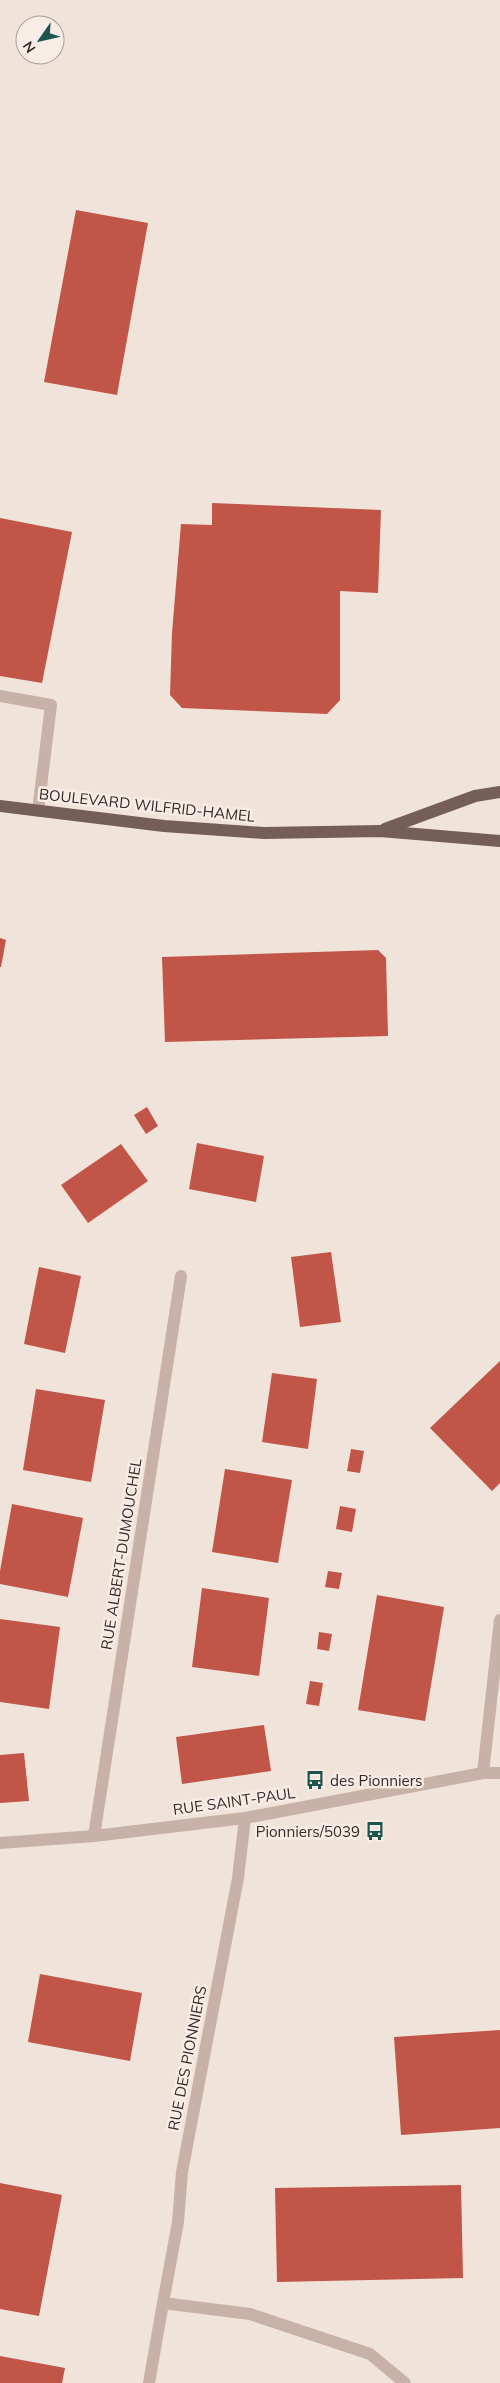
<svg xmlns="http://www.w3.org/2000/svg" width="500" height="2383" viewBox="0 0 500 2383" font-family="Mulish,sans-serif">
<rect width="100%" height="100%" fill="#f0e3da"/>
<g fill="#c15547">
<path d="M76 210 148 223 117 395 44 382Z"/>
<path d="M212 503 381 510 378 593 340 591V700L327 714 182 708 170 695 172 633 181 524 212 525Z"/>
<path d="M0 518 72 532 42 683 0 676Z"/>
<path d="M0 938 6 940 1 967H0Z"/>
<path d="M378 950 386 958 388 1036 165 1042 162 957Z"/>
<path d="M147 1107 158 1126 146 1134 134 1115Z"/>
<path d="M197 1143 264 1156 256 1202 189 1189Z"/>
<path d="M121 1144 148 1181 88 1223 61 1185Z"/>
<path d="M331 1252 341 1322 300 1327 291 1257Z"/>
<path d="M39 1267 81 1276 65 1353 24 1344Z"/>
<path d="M500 1361V1483L492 1491 430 1428Z"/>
<path d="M272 1373 317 1379 308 1449 262 1442Z"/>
<path d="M36 1389 105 1400 91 1482 23 1470Z"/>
<path d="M351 1449 364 1451 360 1473 347 1471Z"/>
<path d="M225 1469 292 1480 278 1563 212 1552Z"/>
<path d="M12 1504 83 1518 68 1597 0 1584V1571Z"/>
<path d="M340 1506 356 1509 352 1532 336 1529Z"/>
<path d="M328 1571 342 1573 339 1589 325 1587Z"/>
<path d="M202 1588 269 1598 259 1676 192 1667Z"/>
<path d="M377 1595 444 1607 425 1721 358 1710Z"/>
<path d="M0 1619 60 1627 49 1709 0 1702Z"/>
<path d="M319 1632 332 1634 329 1651 317 1649Z"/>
<path d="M310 1681 323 1683 319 1706 306 1704Z"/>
<path d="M264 1725 271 1771 182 1784 176 1737Z"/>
<path d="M24 1753 29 1801 0 1803V1755Z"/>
<path d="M40 1974 142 1993 130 2061 28 2042Z"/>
<path d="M500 2030V2128L401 2135 394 2037Z"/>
<path d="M0 2183 62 2195 39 2316 0 2309Z"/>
<path d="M461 2185 463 2278 277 2282 275 2188Z"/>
<path d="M0 2356 65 2368 62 2383H0Z"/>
</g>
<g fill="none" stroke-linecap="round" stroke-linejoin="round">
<g stroke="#c8b1a6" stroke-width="12">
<path d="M0 696 51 705 38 811"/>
<path d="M483 1773 500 1620"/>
</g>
<g stroke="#c8b1a6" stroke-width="12">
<path d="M245 1818 238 1878 182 2172 178 2222 163 2303 250 2314 370 2354 405 2383"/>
<path d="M94 1836 181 1276"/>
<path d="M149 2383 163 2303"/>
</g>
<path stroke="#c8b1a6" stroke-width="12" d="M0 1843 94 1836 245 1818 483 1773H500"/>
<g stroke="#765e58" stroke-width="12">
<path d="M0 806 164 826 264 833 380 831 500 841"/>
<path d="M385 829 475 796 500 792"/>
</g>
</g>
<defs>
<g id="bus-bare" transform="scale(1.5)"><path d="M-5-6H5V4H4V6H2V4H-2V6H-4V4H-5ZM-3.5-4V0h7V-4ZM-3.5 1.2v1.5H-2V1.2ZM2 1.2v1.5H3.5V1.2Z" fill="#1e5450" stroke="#f8ede6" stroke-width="2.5" paint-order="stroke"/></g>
</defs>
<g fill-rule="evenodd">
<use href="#bus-bare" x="315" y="1780"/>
<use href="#bus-bare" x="375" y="1831"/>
</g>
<g text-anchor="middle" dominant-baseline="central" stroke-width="5" stroke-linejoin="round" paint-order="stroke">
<g font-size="15" fill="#342927" stroke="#f8ede6">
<text transform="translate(147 805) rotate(6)">BOULEVARD WILFRID-HAMEL</text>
<text transform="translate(121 1554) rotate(-81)">RUE ALBERT-DUMOUCHEL</text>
<text transform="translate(234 1801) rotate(-8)">RUE SAINT-PAUL</text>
<text transform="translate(187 2058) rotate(-79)">RUE DES PIONNIERS</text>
</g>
<g font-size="15" fill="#342927" stroke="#f8ede6" text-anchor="start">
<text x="330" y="1780">des Pionniers</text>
<text x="360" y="1831" text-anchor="end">Pionniers/5039</text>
</g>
</g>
<g transform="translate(40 40) rotate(236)"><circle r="24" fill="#f8ede6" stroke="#aa9f9a"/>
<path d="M0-4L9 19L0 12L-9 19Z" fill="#1e5450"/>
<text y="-8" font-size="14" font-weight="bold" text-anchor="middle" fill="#342927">N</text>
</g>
</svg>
